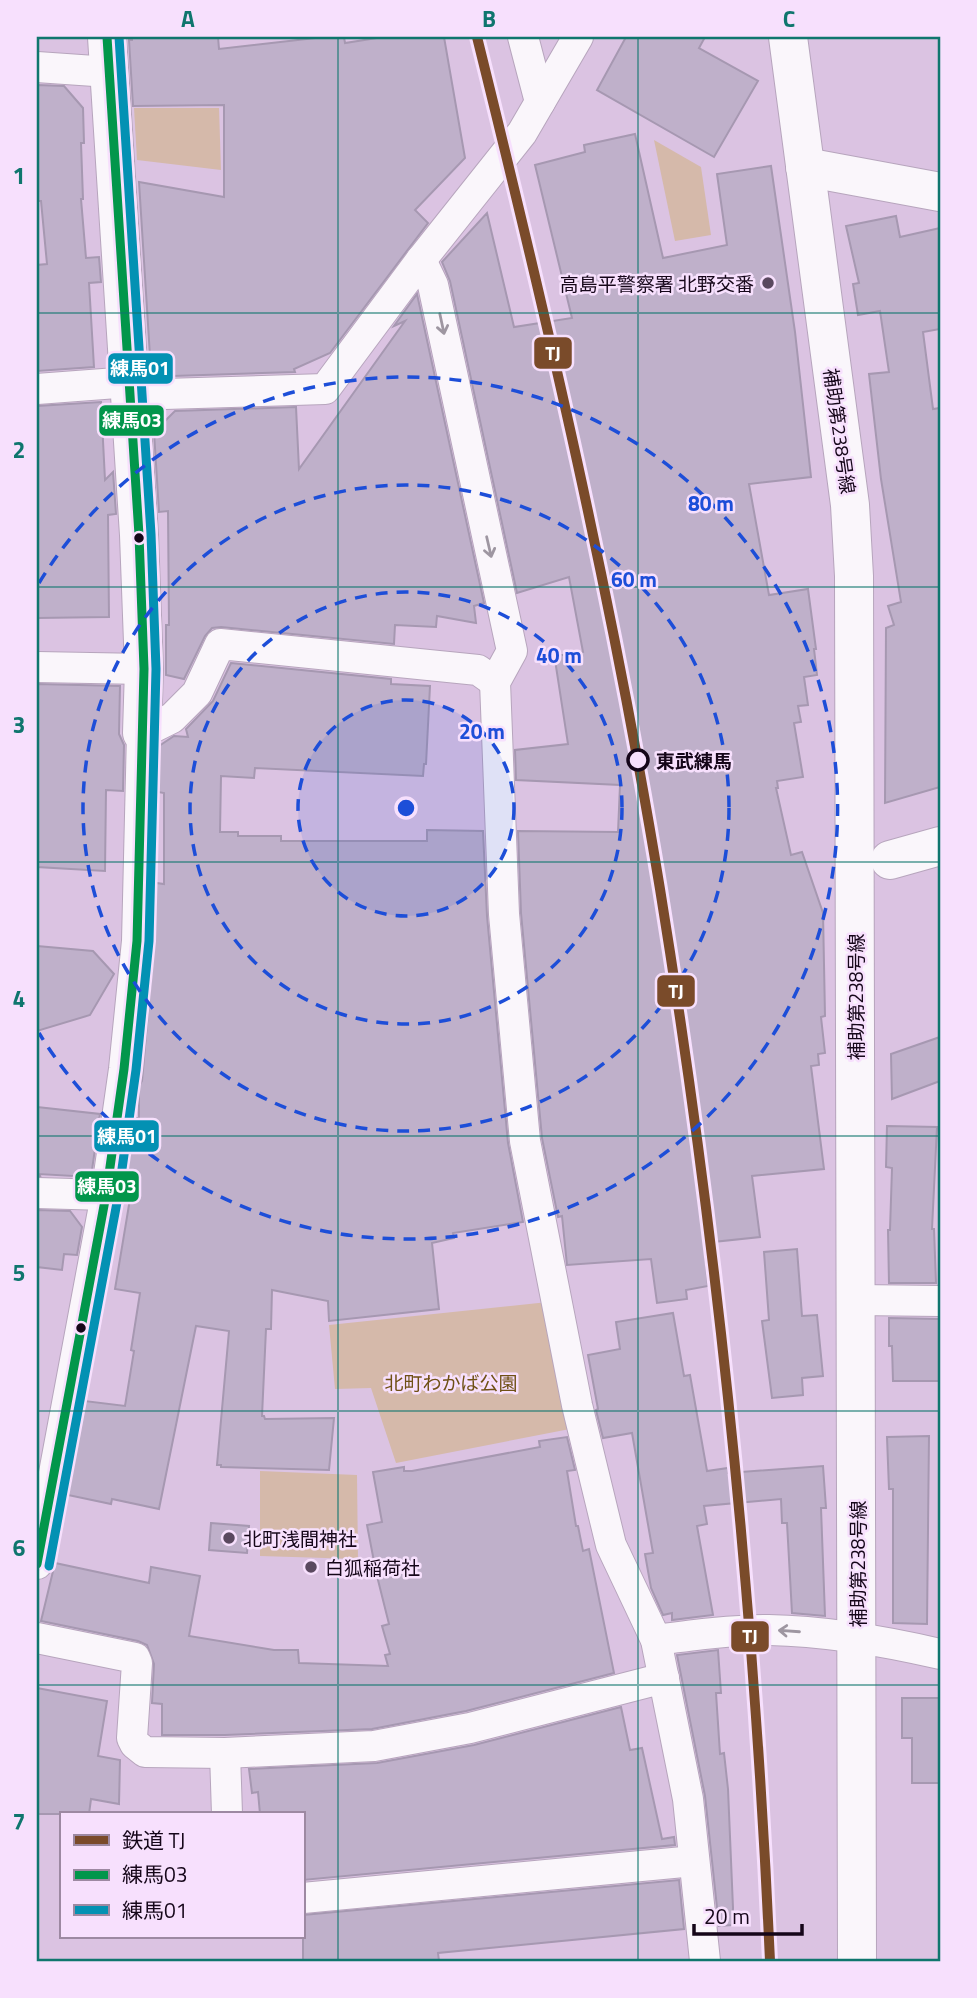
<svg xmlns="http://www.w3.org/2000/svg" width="977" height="1998" viewBox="0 0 977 1998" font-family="'Titillium Web','Noto Sans JP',sans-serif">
<rect width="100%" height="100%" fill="#dbc3e2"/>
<g fill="#d5b9aa">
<path d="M134 108H219L221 170 137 160Z"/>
<path d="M654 140 701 167 711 235 675 241Z"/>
<path d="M548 1302 575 1428 396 1463 371 1388 335 1389 329 1325Z"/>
<path d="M260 1471 357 1475 358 1559 260 1556Z"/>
</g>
<g fill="#bfb0ca" stroke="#a698b1" stroke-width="2">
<path d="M132 37H218L219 49 324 37H344L345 43 383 37H444L465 158 415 210 428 223 330 353 294 369 295 372 173 376 150 356 139 182 224 197V105L133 106 129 40H132Z"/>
<path d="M626 37H705L699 48 758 81 714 157 597 90Z"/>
<path d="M37 85 64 86 83 108 84 143H81L83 199H81L86 258 99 257 101 282 89 283 94 367 37 371V265L47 264 41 201H37Z"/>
<path d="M635 134 663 258 727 245 717 174 771 166 795 332 811 477 749 484 769 595 808 589 816 649H814L817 675 804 677 808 705 798 706 801 722 794 723 803 777 777 781 778 788H776L791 855 802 852 823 913 825 1016 821 1017 825 1053 818 1054 819 1065 811 1066 824 1169 752 1176 760 1237 704 1243 708 1286 686 1290 687 1299 657 1303 651 1259 567 1265 562 1216 558 1217 542 1138 521 913 518 831 618 832 620 785 516 780 515 750 568 744 555 660 556 656 583 652 569 577 517 593 450 281 442 262 487 213 514 327 572 318 535 165 585 152 584 145Z"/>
<path d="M896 216 900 237 940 228V329L923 332 933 409 940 408V787L885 803 886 628 894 625 888 606 901 602 881 479 869 374 889 372 880 311 858 315 853 284 859 283 846 226Z"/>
<path d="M417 294 484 603 474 606 476 623 437 616 436 627 395 625 394 644 221 627 212 628 205 636 184 679 166 675V625H169L168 511 159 512 154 432 175 411 296 407 299 469 405 321 394 326Z"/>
<path d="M101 402 105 480 113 472 116 514 108 515 109 617 37 618V406Z"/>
<path d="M231 663 391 679V684L430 686 426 764H424L423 776 255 768 254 778 221 776 220 832H238V836H281V841H427V830L483 831 487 916 508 1143 523 1222 453 1233 454 1238 432 1243 439 1309 329 1321 328 1301 272 1290 271 1329H266L262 1416H264L265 1419 334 1418 329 1470 221 1467V1465H217L229 1331 196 1326 159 1509 112 1499 111 1504 68 1495 85 1401 125 1406 134 1351 131 1350 140 1293 115 1289 133 1181H126L135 1118H139V1086L142 1081 154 943 156 883 164 884V793L158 792 159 746 174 736 188 737 186 729 213 701Z"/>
<path d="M37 684 120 686 119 734 124 745 123 791 106 790 105 871 37 867Z"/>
<path d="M37 946 93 951 114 974 90 1015 37 1031Z"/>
<path d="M940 1037V1081L892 1099 891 1054Z"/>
<path d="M37 1107 100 1114 91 1177 39 1174 40 1176H37Z"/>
<path d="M887 1126 937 1127 932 1229H934L936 1283H889L888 1230H890L892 1168 886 1167Z"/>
<path d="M37 1210 70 1211 82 1227 77 1255 64 1254 62 1270 37 1267Z"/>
<path d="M797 1249 802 1316 817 1315 823 1376 802 1378 803 1395 772 1398 762 1321 769 1320 764 1252Z"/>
<path d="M673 1313 684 1376 690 1375 707 1471 728 1468V1473L823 1466 826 1508H821L825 1616 792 1613 787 1523H782L781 1499 704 1506 707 1524 697 1526 713 1615 672 1620V1613L663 1615 651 1588 645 1554 653 1553 632 1433 603 1438 596 1410 598 1409 588 1355 620 1349 616 1322Z"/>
<path d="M889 1318 940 1319V1381H893L892 1346H889Z"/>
<path d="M929 1436 927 1624 893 1623V1489H889L887 1437Z"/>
<path d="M567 1437 575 1470 567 1471 576 1526H578L583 1551 589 1549 614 1673 466 1711 372 1729 225 1735H162V1704L152 1703 154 1664 147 1645 138 1641 41 1621 55 1563 149 1583 151 1567 200 1576 189 1636 274 1650H298L299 1663 388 1666 385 1655 390 1654 382 1626 389 1624 376 1572 367 1525 382 1522 373 1472 404 1467V1471H412L540 1447 539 1441Z"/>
<path d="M211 1523 249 1526 247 1553 209 1550Z"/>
<path d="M718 1650 721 1693H716L720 1754 724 1753 728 1789 733 1908 732 1925 719 1926 705 1796 677 1655Z"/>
<path d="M37 1688 107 1701 98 1756 120 1760 119 1804 91 1799 89 1814H37Z"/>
<path d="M902 1698H940V1783H912V1738H902Z"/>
<path d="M621 1707 630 1750 642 1748 662 1839 674 1837 675 1845 303 1880V1814H260L258 1792 252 1793 249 1769 377 1763 474 1745Z"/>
<path d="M679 1880 684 1929 438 1953 439 1961H303V1915Z"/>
</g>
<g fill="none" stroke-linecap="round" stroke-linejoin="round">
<g stroke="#b7a5bd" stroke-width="32">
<g id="street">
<path d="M523 37 540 102"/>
<path d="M37 67 109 72"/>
<path d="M421 260 433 285 512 651 495 682 504 914 525 1141 577 1405 611 1545 656 1640 688 1799 705 1961"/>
<path d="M37 389 130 382"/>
<path d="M131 395 325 389 421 260 522 133 578 37"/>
<path d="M37 667 144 669"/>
<path d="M37 1193 106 1195"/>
<path d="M857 1300 940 1301"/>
<path d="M37 1564 106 1195 124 1069 137 941 142 733 172 718 197 693 220 644 478 670 495 682"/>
<path d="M37 1638 135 1658 137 1663 132 1738 135 1744 145 1752 225 1753 374 1746 470 1728 664 1678"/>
<path d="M656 1640C694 1635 731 1630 769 1630 827 1631 884 1641 940 1654"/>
<path d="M225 1753 227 1814"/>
<path d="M303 1898 694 1861"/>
</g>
</g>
<g stroke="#b7a5bd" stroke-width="40">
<g id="secondary">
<path d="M107 37 139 535 144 669 142 733"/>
<path d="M788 37 850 505 854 576 857 1961"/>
<path d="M805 167 940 192"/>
<path d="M890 860 940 846"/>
</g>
</g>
<use href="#street" stroke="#faf6fb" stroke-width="30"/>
<use href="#secondary" stroke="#faf6fb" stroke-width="38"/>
<g stroke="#f7e0fd" stroke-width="14">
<path id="bus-1" d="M37 1564 106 1195 124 1069 137 941 144 669 139 535 107 37"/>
</g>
<g stroke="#f7e0fd" stroke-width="14">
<path id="bus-2" d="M49 1566 118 1197 136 1070 149 941 156 669 151 534 119 37"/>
</g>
<use href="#bus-1" stroke="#02964b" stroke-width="9"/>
<use href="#bus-2" stroke="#0391b3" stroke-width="9"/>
<g stroke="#f7e0fd" stroke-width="16">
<path id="rail-1" d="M477 37C547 319 613 602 660 889 718 1246 754 1600 770 1961"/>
</g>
<use href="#rail-1" stroke="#7a4b2a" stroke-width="10"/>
</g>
<defs><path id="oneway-shaft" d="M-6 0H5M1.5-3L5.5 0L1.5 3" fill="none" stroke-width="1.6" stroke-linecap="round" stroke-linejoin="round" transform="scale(1.75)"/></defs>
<g stroke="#9e96a1">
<use href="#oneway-shaft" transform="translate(442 324) rotate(78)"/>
<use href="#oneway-shaft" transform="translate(489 547) rotate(77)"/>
<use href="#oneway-shaft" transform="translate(789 1631) rotate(-176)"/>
</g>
<path fill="none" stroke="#0f766e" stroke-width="2" stroke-opacity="0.55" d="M338 37V1961M638 37V1961M37 313H940M37 587H940M37 862H940M37 1136H940M37 1411H940M37 1685H940"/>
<circle cx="406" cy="808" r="108" fill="#1d4ed8" fill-opacity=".12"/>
<g fill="none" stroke="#1d4ed8" stroke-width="3.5" stroke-dasharray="12 9">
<circle cx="406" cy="808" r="108"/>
<circle cx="406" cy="808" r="216"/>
<circle cx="406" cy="808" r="323"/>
<path d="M39 583A431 431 0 1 1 39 1033"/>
</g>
<g fill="#5a485f" stroke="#f7e0fd" stroke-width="2.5">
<circle cx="768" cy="283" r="7"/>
<circle cx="229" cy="1538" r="7"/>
<circle cx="311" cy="1567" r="7"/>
</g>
<g fill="#150619" stroke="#f7e0fd" stroke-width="2.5">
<circle cx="139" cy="538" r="6"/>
<circle cx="81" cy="1328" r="6"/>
</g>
<circle fill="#f7e0fd" stroke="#150619" stroke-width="3.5" cx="638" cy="760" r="10"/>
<g text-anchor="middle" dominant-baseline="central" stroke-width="5" stroke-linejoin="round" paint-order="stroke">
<g font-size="19" fill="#150619" stroke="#f7e0fd" text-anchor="start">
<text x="754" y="283" text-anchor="end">高島平警察署 北野交番</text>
<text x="243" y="1538">北町浅間神社</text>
<text x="325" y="1567">白狐稲荷社</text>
</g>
<g font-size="19" fill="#150619" stroke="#f7e0fd">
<text transform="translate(840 431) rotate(82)">補助第238号線</text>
<text transform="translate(855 997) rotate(-90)">補助第238号線</text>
<text transform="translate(857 1564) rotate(-90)">補助第238号線</text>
</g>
<g font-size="19" font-weight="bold" fill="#150619" stroke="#f7e0fd" text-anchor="start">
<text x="656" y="760">東武練馬</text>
</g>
<g font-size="19" fill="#6f5015" stroke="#f7e0fd">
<text x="451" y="1382">北町わかば公園</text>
</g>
</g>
<circle cx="406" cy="808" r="10" fill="#1d4ed8" stroke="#f7e0fd" stroke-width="3.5"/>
<g font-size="21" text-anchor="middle" font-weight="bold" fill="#1d4ed8" stroke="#f7e0fd" stroke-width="5" stroke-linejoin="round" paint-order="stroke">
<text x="711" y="511">80 m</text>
<text x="634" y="587">60 m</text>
<text x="559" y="663">40 m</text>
<text x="482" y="739">20 m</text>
</g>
<g stroke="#f7e0fd" stroke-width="2.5">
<rect x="533" y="336" width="40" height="34" rx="7" fill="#7a4b2a"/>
<rect x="107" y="352" width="67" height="33" rx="7" fill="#0391b3"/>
<rect x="98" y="404" width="67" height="33" rx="7" fill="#02964b"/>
<rect x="656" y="974" width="40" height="34" rx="7" fill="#7a4b2a"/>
<rect x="93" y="1119" width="67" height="34" rx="7" fill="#0391b3"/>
<rect x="74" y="1170" width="66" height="33" rx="7" fill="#02964b"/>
<rect x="730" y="1620" width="40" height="33" rx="7" fill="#7a4b2a"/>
</g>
<g font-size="19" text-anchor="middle" font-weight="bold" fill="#fff">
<text x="553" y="360">TJ</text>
<text x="140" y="375">練馬01</text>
<text x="132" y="427">練馬03</text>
<text x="676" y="998">TJ</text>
<text x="127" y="1143">練馬01</text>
<text x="107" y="1193">練馬03</text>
<text x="750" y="1643">TJ</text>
</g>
<rect width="977" height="1998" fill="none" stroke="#f7e0fd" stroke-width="77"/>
<rect x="60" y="1812" width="245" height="126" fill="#f7e0fd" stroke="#9d89a2" stroke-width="2"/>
<rect x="74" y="1835" width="35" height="10" fill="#7a4b2a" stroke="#9d89a2" stroke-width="2"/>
<text x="122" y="1848" font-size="21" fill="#150619">鉄道 TJ</text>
<rect x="74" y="1870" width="35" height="10" fill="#02964b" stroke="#9d89a2" stroke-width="2"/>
<text x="122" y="1882" font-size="21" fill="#150619">練馬03</text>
<rect x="74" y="1905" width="35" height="10" fill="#0391b3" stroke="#9d89a2" stroke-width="2"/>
<text x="122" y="1918" font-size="21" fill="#150619">練馬01</text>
<path d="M694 1924v10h108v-10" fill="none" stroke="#150619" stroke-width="3.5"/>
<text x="704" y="1924" font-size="21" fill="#150619" stroke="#f7e0fd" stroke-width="5" paint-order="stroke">20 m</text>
<rect x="38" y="38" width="901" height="1922" fill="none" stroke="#0f766e" stroke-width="2.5"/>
<g font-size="23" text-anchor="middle" font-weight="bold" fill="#0f766e">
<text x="188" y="27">A</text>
<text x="489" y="27">B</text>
<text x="789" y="27">C</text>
<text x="19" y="184">1</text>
<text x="19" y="458">2</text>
<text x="19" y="733">3</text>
<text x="19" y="1007">4</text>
<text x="19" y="1281">5</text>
<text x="19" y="1556">6</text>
<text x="19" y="1830">7</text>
</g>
</svg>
